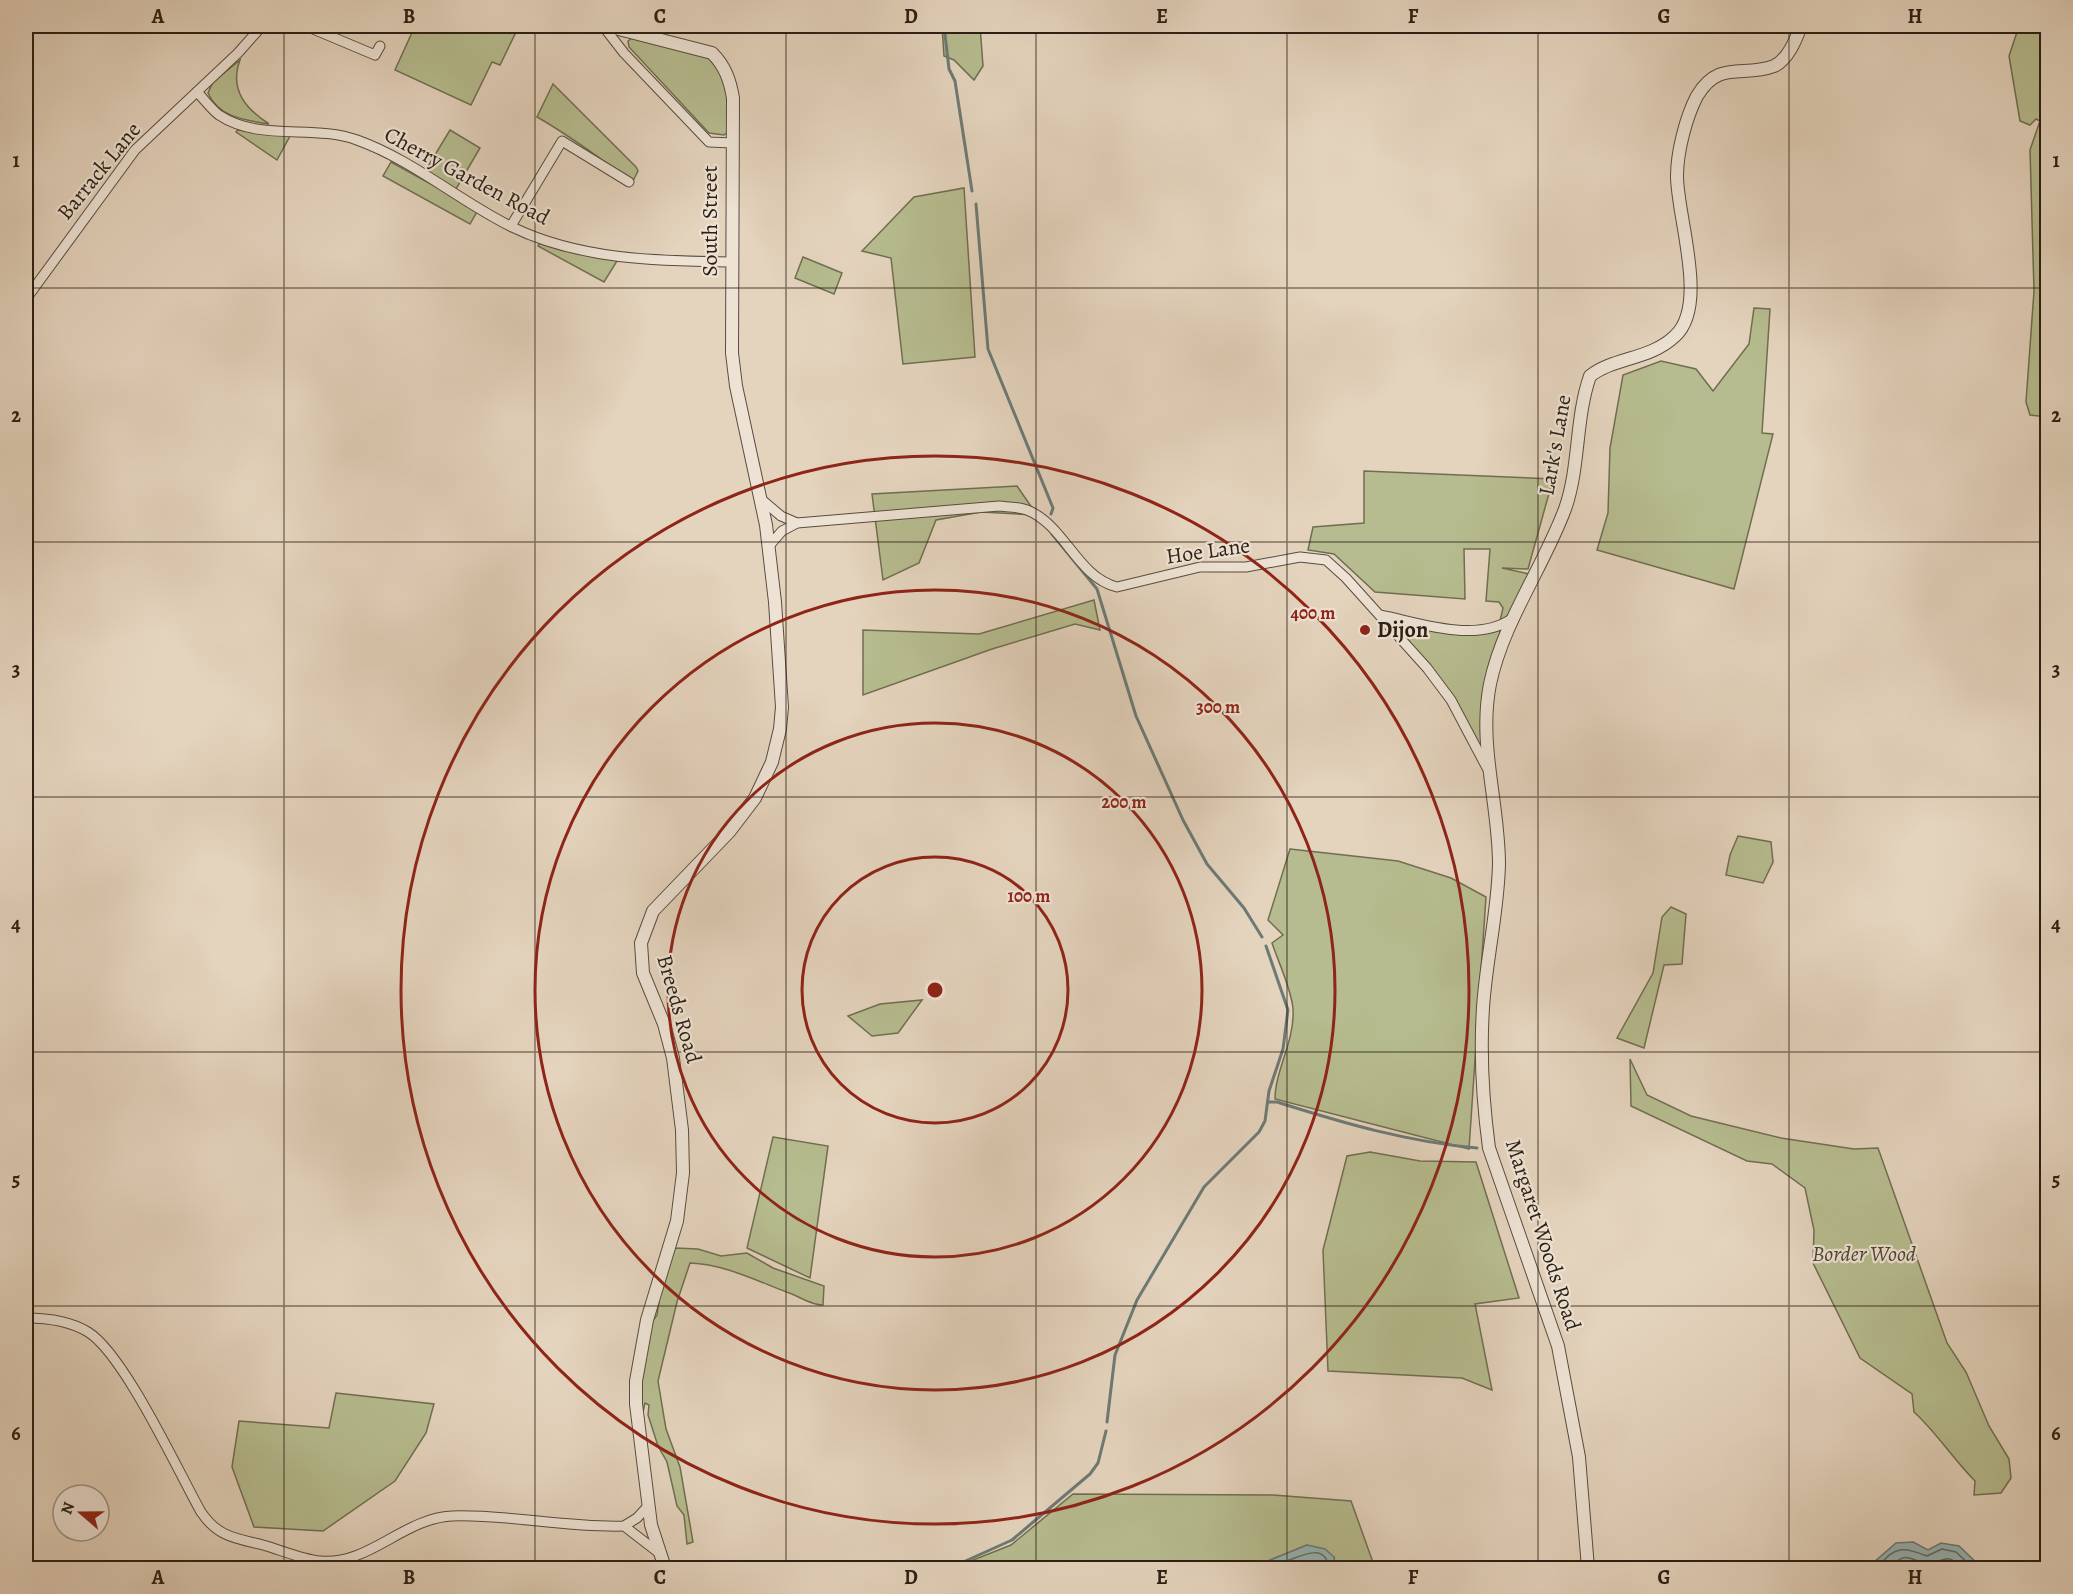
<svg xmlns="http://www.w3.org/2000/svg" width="2073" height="1594" viewBox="0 0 2073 1594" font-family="Alegreya,serif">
<rect width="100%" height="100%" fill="#e4d3bd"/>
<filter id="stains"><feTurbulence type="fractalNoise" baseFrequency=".00333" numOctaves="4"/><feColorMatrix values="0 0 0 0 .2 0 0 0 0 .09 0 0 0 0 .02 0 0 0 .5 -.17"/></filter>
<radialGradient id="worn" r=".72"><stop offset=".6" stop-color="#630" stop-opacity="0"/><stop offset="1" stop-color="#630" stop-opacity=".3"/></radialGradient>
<g fill="#b6bc8f" stroke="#706e51" stroke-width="1.5">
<path d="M415 26H519L500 65 492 62 471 105 395 70Z"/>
<path d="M942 26H980L983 66 974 80 954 60 944 56Z"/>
<path d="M2019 26H2047V417L2030 415 2026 402 2034 291 2030 150 2040 121 2036 119 2030 125 2020 121 2009 56Z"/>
<path d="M635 36 706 54 727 80 729 131 724 135 709 133 629 47 628 41Z"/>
<path d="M240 60C229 90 246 109 269 124 246 120 219 118 208 93L213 82Z"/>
<path d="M553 84 636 167 638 171 633 181C601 160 571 136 537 117Z"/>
<path d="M238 130 290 136 277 160 236 132Z"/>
<path d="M450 130 480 148 456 189 424 173Z"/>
<path d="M391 162 478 210 470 224 383 176Z"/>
<path d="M964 188 975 357 903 364 891 258 862 251 914 197Z"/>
<path d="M540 243 617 261 604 282 538 246Z"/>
<path d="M803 257 842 273 834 294 795 278Z"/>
<path d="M1754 308 1770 309 1762 433 1773 434 1734 589 1597 550 1608 513 1610 448 1623 375 1661 361 1696 369 1713 391 1749 344Z"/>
<path d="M1364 471 1553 479 1528 569 1502 568 1529 574 1508 616 1500 621 1503 608 1499 602 1486 601 1490 549H1464L1465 599 1375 592 1334 554 1308 550 1313 527 1364 523Z"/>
<path d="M1017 486 1037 515 981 512 936 520 919 563 883 580 872 494Z"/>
<path d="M1094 600 1100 630 1075 624 992 649 863 695V630L979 634Z"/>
<path d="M1403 622 1474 635 1498 629 1502 634 1483 744H1479L1398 625Z"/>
<path d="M1738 836 1771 842 1773 862 1763 883 1726 875 1730 855Z"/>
<path d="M1290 849 1398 861 1451 878 1486 897 1469 1149 1275 1099C1275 1070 1295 1041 1293 1009 1292 991 1278 961 1272 943L1283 935 1268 920Z"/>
<path d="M1671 907 1686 914 1682 964 1664 965 1644 1048 1617 1038 1653 973 1662 917Z"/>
<path d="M922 1000 898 1033 872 1036 848 1016 880 1004Z"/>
<path d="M1630 1059 1647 1095 1691 1116 1781 1138 1854 1149 1878 1148 1947 1343 1966 1372 1989 1426 2009 1459 2011 1478 2001 1493 1974 1495 1975 1481C1953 1459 1937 1433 1914 1412L1912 1394 1860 1358 1813 1263 1814 1230 1805 1188 1772 1164 1747 1161 1631 1106Z"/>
<path d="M773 1137 828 1146 810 1278 747 1248Z"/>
<path d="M1370 1152 1420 1161 1476 1162 1519 1298 1475 1304 1492 1390 1462 1378 1328 1371 1323 1250 1347 1156Z"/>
<path d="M675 1248 698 1249 721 1256 747 1253 773 1268 824 1286 823 1305C810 1305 801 1297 789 1293 757 1281 724 1264 690 1263L677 1302 658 1381 666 1429 680 1467 693 1542 687 1544 684 1515 677 1506 667 1462 658 1446 648 1415 649 1405 645 1403 643 1412 637 1390 649 1326 657 1315 660 1294Z"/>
<path d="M336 1393 434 1404 426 1433 395 1481 323 1531 254 1527 232 1467 239 1421 329 1428Z"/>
<path d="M1073 1494 1273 1495 1351 1501 1375 1568H1335L1334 1557 1307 1545 1268 1561 1263 1568C1250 1568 1244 1563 1235 1562 1215 1561 1202 1573 1184 1562L1163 1568H973L968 1562 1011 1545Z"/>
</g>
<g fill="#97b6b8" stroke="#6c7a76" stroke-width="1.5">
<path d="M1913 1542 1928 1550 1941 1543 1959 1546 1982 1568H1872L1873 1563 1896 1543Z"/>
<path d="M1307 1545 1325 1549 1334 1557 1335 1568H1194L1225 1561 1248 1568H1263L1268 1561Z"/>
</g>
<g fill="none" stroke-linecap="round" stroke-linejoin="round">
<g stroke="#616a66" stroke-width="1.5">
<path d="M1270 1568C1276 1563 1284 1562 1292 1559 1307 1553 1326 1545 1329 1568"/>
<path d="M1878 1568C1894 1544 1905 1548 1927 1556L1942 1549 1956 1552 1973 1568"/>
<path d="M1888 1568C1908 1551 1905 1558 1927 1564 1946 1562 1945 1551 1962 1568"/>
</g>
<g stroke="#6c7a76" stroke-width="3">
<path d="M944 26 949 69 955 81 972 191"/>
<path d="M976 204 988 349 1053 508 1051 514"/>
<path d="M1052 534 1097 589 1136 716 1183 820 1207 864 1244 908 1262 937"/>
<path d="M1269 1102H1277C1343 1123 1408 1142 1477 1148"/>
<path d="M1107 1422 1115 1355 1137 1300 1204 1187 1259 1132 1265 1121 1269 1091 1283 1049 1288 1010 1266 946"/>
<path d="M950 1568 1012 1540 1090 1474 1098 1463 1106 1431"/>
</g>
<g stroke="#594c3e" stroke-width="11">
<g id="minor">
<path d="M306 26 375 55 380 46"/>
<path d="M603 26 624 53 709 142 732 143"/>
<path d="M197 92C204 99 211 109 219 115 259 142 314 124 357 140 413 160 459 201 512 227 580 260 657 261 731 262"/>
<path d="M511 226 562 141 629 182"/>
<path d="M26 299 135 150 238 53 262 26"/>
<path d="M762 500 781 516 797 523"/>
<path d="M769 546 782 531 797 523 999 506C1008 507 1019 507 1027 510 1065 525 1077 577 1117 587L1200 567H1246L1300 557 1326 560 1346 578 1427 668 1451 700 1487 768"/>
<path d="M1380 615C1421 623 1477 644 1513 618"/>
<path d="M26 1318C46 1318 70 1321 88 1332 124 1354 178 1471 201 1512 218 1537 235 1538 263 1545 281 1550 301 1559 320 1561 368 1566 404 1518 452 1516 509 1514 567 1528 624 1526L637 1518 649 1505"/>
<path d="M624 1526 659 1553"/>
</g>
</g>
<g stroke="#594c3e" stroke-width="14">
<g id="tertiary">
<path d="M607 26 712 53C725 66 730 80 733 98L732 353 736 386 766 525 775 602 782 707 780 729 772 762 755 798 729 832 653 911 641 943 643 973 664 1024 673 1058 682 1130 683 1173 677 1221 647 1320 636 1381V1404L651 1525 665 1568"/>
<path d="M1588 1568 1579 1457 1558 1346 1489 1148C1483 1103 1480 1053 1483 1008 1486 960 1498 912 1499 864 1499 804 1478 744 1490 684 1503 622 1543 568 1565 509 1580 467 1575 419 1590 376 1614 357 1650 360 1675 336 1709 305 1677 217 1677 176 1677 152 1686 117 1697 96 1719 59 1743 78 1774 66 1788 60 1796 39 1801 26"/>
</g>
</g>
<use href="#minor" stroke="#ede2d4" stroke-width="9"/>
<use href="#tertiary" stroke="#ede2d4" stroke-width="12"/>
</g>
<path fill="none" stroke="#2b1f13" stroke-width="1.5" stroke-opacity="0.55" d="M284 26V1568M535 26V1568M786 26V1568M1036 26V1568M1287 26V1568M1538 26V1568M1789 26V1568M26 288H2048M26 542H2048M26 797H2048M26 1052H2048M26 1306H2048"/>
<g fill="none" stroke="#8f2418" stroke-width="3">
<circle cx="935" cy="990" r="133"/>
<circle cx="935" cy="990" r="267"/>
<circle cx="935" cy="990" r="400"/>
<circle cx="935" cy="990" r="534"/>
</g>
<circle fill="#8f2418" stroke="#ede2d4" stroke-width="2" cx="1365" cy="630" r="6"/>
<g text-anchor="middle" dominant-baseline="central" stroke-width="4.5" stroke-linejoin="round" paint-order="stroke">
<g font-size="22" fill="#2b1f13" stroke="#ede2d4">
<text transform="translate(99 171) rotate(-51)">Barrack Lane</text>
<text transform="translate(467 176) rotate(28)">Cherry Garden Road</text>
<text transform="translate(710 221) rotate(-90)">South Street</text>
<text transform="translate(1555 445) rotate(-80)">Lark's Lane</text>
<text transform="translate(1208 551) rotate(-8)">Hoe Lane</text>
<text transform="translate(679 1009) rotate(74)">Breeds Road</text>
<text transform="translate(1543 1235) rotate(72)">Margaret Woods Road</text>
</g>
<g font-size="22" font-weight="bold" fill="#2b1f13" stroke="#ede2d4" text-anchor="start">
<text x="1377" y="630">Dijon</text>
</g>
<g font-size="22" font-style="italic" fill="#4e4632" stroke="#ede2d4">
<text x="1864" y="1254">Border Wood</text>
</g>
</g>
<circle cx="935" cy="990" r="9" fill="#8f2418" stroke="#ede2d4" stroke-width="3"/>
<g font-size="18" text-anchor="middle" font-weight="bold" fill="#8f2418" stroke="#ede2d4" stroke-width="4.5" stroke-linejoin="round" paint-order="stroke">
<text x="1313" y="619">400 m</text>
<text x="1218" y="713">300 m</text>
<text x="1124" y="808">200 m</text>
<text x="1029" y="902">100 m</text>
</g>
<rect width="2073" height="1594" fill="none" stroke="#e4d3bd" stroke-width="66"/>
<g transform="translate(81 1513) rotate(290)"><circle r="28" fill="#ede2d4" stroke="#9f9487" stroke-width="1.5"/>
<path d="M0-4.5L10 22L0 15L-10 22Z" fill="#8f2418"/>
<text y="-9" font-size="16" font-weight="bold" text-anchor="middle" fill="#2b1f13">N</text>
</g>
<rect x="33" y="33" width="2007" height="1528" fill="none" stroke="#2b1f13" stroke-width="2"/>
<g font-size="20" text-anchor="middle" font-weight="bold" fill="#2b1f13">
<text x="158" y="23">A</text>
<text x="409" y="23">B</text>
<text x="660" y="23">C</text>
<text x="911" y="23">D</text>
<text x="1162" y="23">E</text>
<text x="1413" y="23">F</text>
<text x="1664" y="23">G</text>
<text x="1915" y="23">H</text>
<text x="16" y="167">1</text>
<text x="2056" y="167">1</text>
<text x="16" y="422">2</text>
<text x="2056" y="422">2</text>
<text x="16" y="676">3</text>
<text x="2056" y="676">3</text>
<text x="16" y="931">4</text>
<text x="2056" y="931">4</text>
<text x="16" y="1186">5</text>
<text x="2056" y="1186">5</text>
<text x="16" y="1440">6</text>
<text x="2056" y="1440">6</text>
<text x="158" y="1584">A</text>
<text x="409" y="1584">B</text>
<text x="660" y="1584">C</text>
<text x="911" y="1584">D</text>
<text x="1162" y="1584">E</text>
<text x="1413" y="1584">F</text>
<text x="1664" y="1584">G</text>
<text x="1915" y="1584">H</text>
</g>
<rect width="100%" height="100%" filter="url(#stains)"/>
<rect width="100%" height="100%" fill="url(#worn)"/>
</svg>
